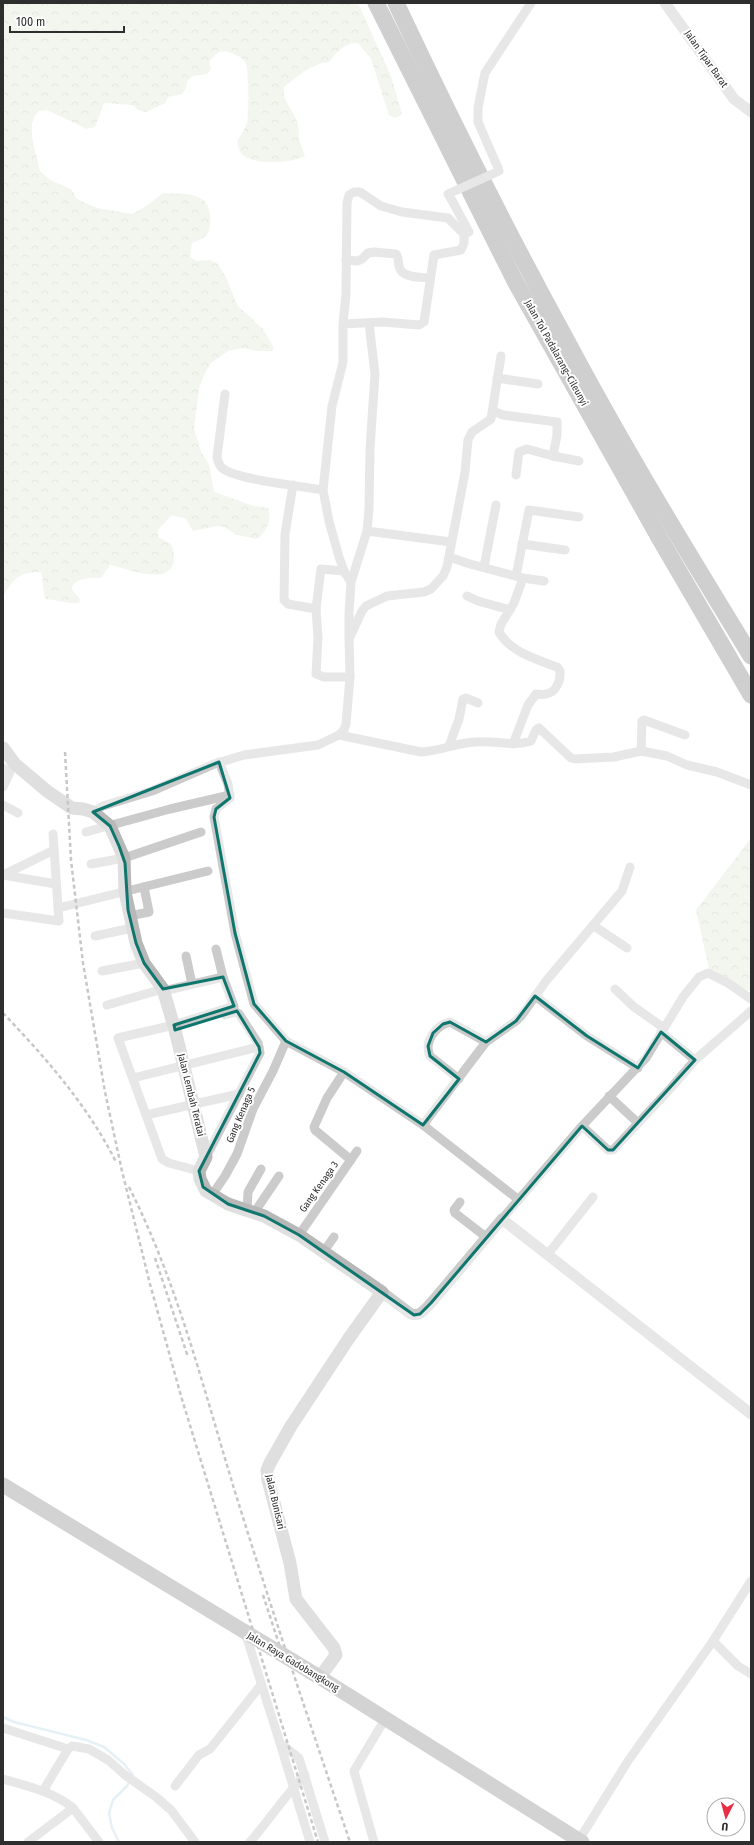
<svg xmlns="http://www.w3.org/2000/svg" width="754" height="1845" viewBox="0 0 754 1845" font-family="'Fira Sans Condensed',sans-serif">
<defs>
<pattern id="forest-crowns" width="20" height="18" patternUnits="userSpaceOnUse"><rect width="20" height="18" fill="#e5ecdb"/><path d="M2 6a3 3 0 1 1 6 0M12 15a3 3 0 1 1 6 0" fill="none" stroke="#c5cbbc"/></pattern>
</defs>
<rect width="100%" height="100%" fill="#fff"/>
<g fill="url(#forest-crowns)">
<path d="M3 3H358L391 76 402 114 395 118 389 115 371 59 358 43C345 42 337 52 329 62 312 63 298 76 284 87V97L298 123 299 140 305 156C293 163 252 166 242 154 239 151 238 145 237 142 240 136 245 129 247 123 249 112 249 74 246 64 243 57 237 56 232 53 221 48 215 54 209 62L211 69 207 74 193 76 187 81 186 88 182 94 168 97 165 103 146 112 138 110 133 105 104 103 95 127 87 129 47 110 39 111 34 117 32 123V138L40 171 50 180 71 189 77 199 97 208 132 214 145 207 163 193C176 194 191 192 202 199 212 205 213 227 206 236 203 239 196 241 192 243L190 257 196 261 210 260 217 263 226 277 237 305 263 329 274 348 272 351H257L243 348 228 351 211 363 204 375 199 389 194 428 201 452 209 464 214 492 254 506 268 508C272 522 267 530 257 539L237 535 224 527 217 526 193 531 186 519 172 515 158 530V537C168 542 174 543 174 556 175 589 129 569 110 565L101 578C89 578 80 577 72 586V590L80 599 79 603C69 604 57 600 46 599 42 591 44 581 41 572 19 572 14 578 3 597Z"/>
<path d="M751 838V991L736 987 709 969 696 910Z"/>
</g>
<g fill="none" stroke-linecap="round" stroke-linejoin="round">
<path stroke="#c7dfec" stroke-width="2.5" d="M3 1717 14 1722 86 1740 104 1747 124 1764 133 1775 127 1786 113 1800 109 1813 112 1828 119 1842"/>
<g stroke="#cbcbcb" stroke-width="9">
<path d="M498 168 478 122V108L485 73 531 3"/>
<path d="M449 195 469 232 464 234"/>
<path d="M346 260 357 261 362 259 368 253 374 252 396 254C399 258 398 262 399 266 401 278 420 277 429 278"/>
<path d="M343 324 383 322 419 325 424 322 434 255 461 250 464 243V234L448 218 402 212 381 206 360 192H354L349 195 347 203 346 294 343 324V362L332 406 323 490 329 521 339 557 344 571 351 582"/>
<path d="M497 378 538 384"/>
<path d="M225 394 217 457C218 461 218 464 222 468 237 480 301 486 323 490"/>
<path d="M493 411 503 415 557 422V435L553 456 527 449 519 452 516 475"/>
<path d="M553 456 579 461"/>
<path d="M293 485 285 534 284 600 288 604 316 609 318 638 316 674 324 677H350"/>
<path d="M367 531 451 542"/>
<path d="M522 544 565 550"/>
<path d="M449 557 470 564 523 578 514 603 501 624 499 632C510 652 538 660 557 667L560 671C561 680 556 693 546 694 543 695 539 694 536 694L528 705 513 744"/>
<path d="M484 567 496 505"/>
<path d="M516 576 529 510 579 517"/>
<path d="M523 578 544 581"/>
<path d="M467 596 478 601 510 610"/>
<path d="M316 609 321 569 344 571"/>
<path d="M349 637V613L351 582 367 531 369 509 370 449 375 374 369 323"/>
<path d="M339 735 421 752C441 751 455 743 475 742 494 740 513 747 531 741L536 730 539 728 571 758 575 759 614 757 641 751 667 756 687 765 717 772 751 785"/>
<path d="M449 746 459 719 463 699 466 698 478 703"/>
<path d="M641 751 642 721 644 720 685 735"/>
<path d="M219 762 228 784 230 798 216 809 214 817 235 933 254 1004 286 1041 344 1072 423 1125 519 1200"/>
<path d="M3 768 10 772 3 787"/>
<path d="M3 805 18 813"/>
<path d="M93 812 103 806 152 791 214 764 244 755 318 745 339 735 344 730 346 724 350 677 349 639 362 611 366 606 387 596 424 592 431 589 443 576 447 567 465 472 468 440 472 432 491 419 501 356"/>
<path d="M86 832 170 809 230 795"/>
<path d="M91 864 124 858 201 832"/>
<path d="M3 875 54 850"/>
<path d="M3 875 56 884"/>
<path d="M58 908 208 871"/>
<path d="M3 913 59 921 53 834"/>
<path d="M129 916 149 912 144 887"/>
<path d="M594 926 627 948"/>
<path d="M95 936 132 928"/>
<path d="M186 956 192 984"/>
<path d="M102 971 144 963"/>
<path d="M615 989 634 1007 664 1028"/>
<path d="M535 996 587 1036 638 1068"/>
<path d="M107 1005 163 989 168 990 223 977"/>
<path d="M661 1032 695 1060"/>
<path d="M344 1072 327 1098 314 1127 315 1130 351 1160"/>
<path d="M133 1078 259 1047"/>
<path d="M459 1079 430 1056C423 1041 437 1025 450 1022L486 1042"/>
<path d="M609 1096 638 1123"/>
<path d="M146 1115 239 1094"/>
<path d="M423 1125 486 1042 516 1021 522 1015 546 981 622 891 630 867"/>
<path d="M582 1126 608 1150H613L670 1089 695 1060 751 1011"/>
<path d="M206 1157 260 1053 258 1043 239 1014 236 1012 225 1015"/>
<path d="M199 1171 169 1163 162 1159 118 1038 174 1025 234 1006 223 977 216 949"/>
<path d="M212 1195 225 1176 237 1154 253 1109 273 1071 286 1041"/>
<path d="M460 1202 454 1210 455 1213 486 1237"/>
<path d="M247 1211 248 1192 261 1169"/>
<path d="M254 1213 279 1176"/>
<path d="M502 1219 582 1126 646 1058 683 997 699 977 708 973 728 983 751 999"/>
<path d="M299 1235 357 1151"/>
<path d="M324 1251 334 1237"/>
<path d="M548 1254 593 1197"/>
<path d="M245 1632 280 1743 299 1758 325 1842"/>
<path d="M713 1641 738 1666 751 1674"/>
<path d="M3 1728 68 1749"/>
<path d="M280 1743 310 1842"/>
<path d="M3 1779C27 1786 54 1792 73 1808L99 1842"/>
<path d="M175 1786 199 1755 210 1749 261 1685"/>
<path d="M43 1791 68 1749 72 1746 89 1749 108 1760 125 1775 156 1797 171 1810 195 1842"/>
<path d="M579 1840 628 1761 713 1641 751 1581"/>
<path d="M28 1842 73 1808"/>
<path d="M250 1842C269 1820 285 1796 305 1775"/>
<path d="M374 1842 354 1771 385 1719"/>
</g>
<g stroke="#cbcbcb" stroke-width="11">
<path d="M665 3 734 99 751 112"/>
<path d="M382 1292 411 1314C420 1317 425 1309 431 1303L502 1219 751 1414"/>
</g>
<path stroke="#b8b8b8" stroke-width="13" d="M3 748 15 764 47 791 72 808 83 809 93 812 110 826 124 858 125 892 136 943 144 963 163 989 175 1030 206 1157 199 1171 200 1179 206 1191 228 1204 264 1216 299 1235 382 1292 349 1338 291 1426 270 1463 267 1470 268 1480 290 1563 296 1599 334 1648 336 1655 320 1677"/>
<g stroke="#9e9e9e" stroke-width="15">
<path d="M3 1485 265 1644"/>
<path d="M316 1675 582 1842"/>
</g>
<g stroke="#959595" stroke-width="17">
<path d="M376 3 515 281 660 539 751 695"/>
<path d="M396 3C450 118 507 232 568 343 625 450 688 553 751 656"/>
</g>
<g stroke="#838383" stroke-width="2.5" stroke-dasharray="4 3" stroke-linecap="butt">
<path d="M65 752 71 860 83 963 105 1092 122 1171 150 1284 181 1396 318 1842"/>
<path d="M3 1013C46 1058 88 1106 116 1162"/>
<path d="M129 1187C178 1284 204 1391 236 1495 272 1611 311 1727 350 1842"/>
<path d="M155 1258 188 1357"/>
<path d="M263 1595 281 1650"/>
</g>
<path stroke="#cbcbcb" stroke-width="9" d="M449 195 448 194 499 171 498 168"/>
<path stroke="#9e9e9e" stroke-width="15" d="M265 1644 316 1675"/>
</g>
<path d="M0 0H754V1845H0ZM219 762 230 798 216 809 214 817 235 933 254 1004 286 1041 344 1072 423 1125 459 1079 430 1056 428 1046 433 1033 443 1024 450 1022 486 1042 516 1021 535 996 587 1036 638 1068 661 1032 695 1060 613 1150H608L582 1126 431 1303 420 1314 414 1315 299 1235 264 1216 228 1204 203 1187 199 1171 260 1053 259 1047 237 1011 175 1030 174 1025 234 1006 223 977 163 989 144 963 136 943 128 910 125 863 119 846 110 826 93 812Z" fill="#fff" fill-opacity=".55" fill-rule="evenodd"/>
<path fill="none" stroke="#0f766e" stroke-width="3" stroke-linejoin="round" d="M219 762 230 798 216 809 214 817 235 933 254 1004 286 1041 344 1072 423 1125 459 1079 430 1056 428 1046 433 1033 443 1024 450 1022 486 1042 516 1021 535 996 587 1036 638 1068 661 1032 695 1060 613 1150H608L582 1126 431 1303 420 1314 414 1315 299 1235 264 1216 228 1204 203 1187 199 1171 260 1053 259 1047 237 1011 175 1030 174 1025 234 1006 223 977 163 989 144 963 136 943 128 910 125 863 119 846 110 826 93 812Z"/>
<g text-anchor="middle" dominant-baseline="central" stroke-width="4" stroke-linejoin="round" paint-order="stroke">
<g font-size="10" fill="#2e2e2e" stroke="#fff">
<text transform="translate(706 59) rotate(55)">Jalan Tipar Barat</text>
<text transform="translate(556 353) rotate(61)">Jalan Tol Padalarang–Cileunyi</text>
<text transform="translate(191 1095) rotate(76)">Jalan Lembah Teratai</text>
<text transform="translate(241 1115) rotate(-67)">Gang Kenaga 5</text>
<text transform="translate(319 1187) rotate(-55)">Gang Kenaga 3</text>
<text transform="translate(275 1502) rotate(77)">Jalan Bunisari</text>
<text transform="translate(293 1662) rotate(31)">Jalan Raya Gadobangkong</text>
</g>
</g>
<rect width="754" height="1845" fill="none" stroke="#2e2e2e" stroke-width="8"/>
<g transform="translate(726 1817) rotate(186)"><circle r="19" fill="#ffffff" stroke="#ababab"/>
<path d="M0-3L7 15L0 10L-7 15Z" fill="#e82c43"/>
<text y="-6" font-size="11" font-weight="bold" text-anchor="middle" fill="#2e2e2e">U</text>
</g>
<path d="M10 26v6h114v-6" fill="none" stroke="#2e2e2e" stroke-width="2"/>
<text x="16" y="26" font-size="12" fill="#2e2e2e" stroke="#ffffff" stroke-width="3" paint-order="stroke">100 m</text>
</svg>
